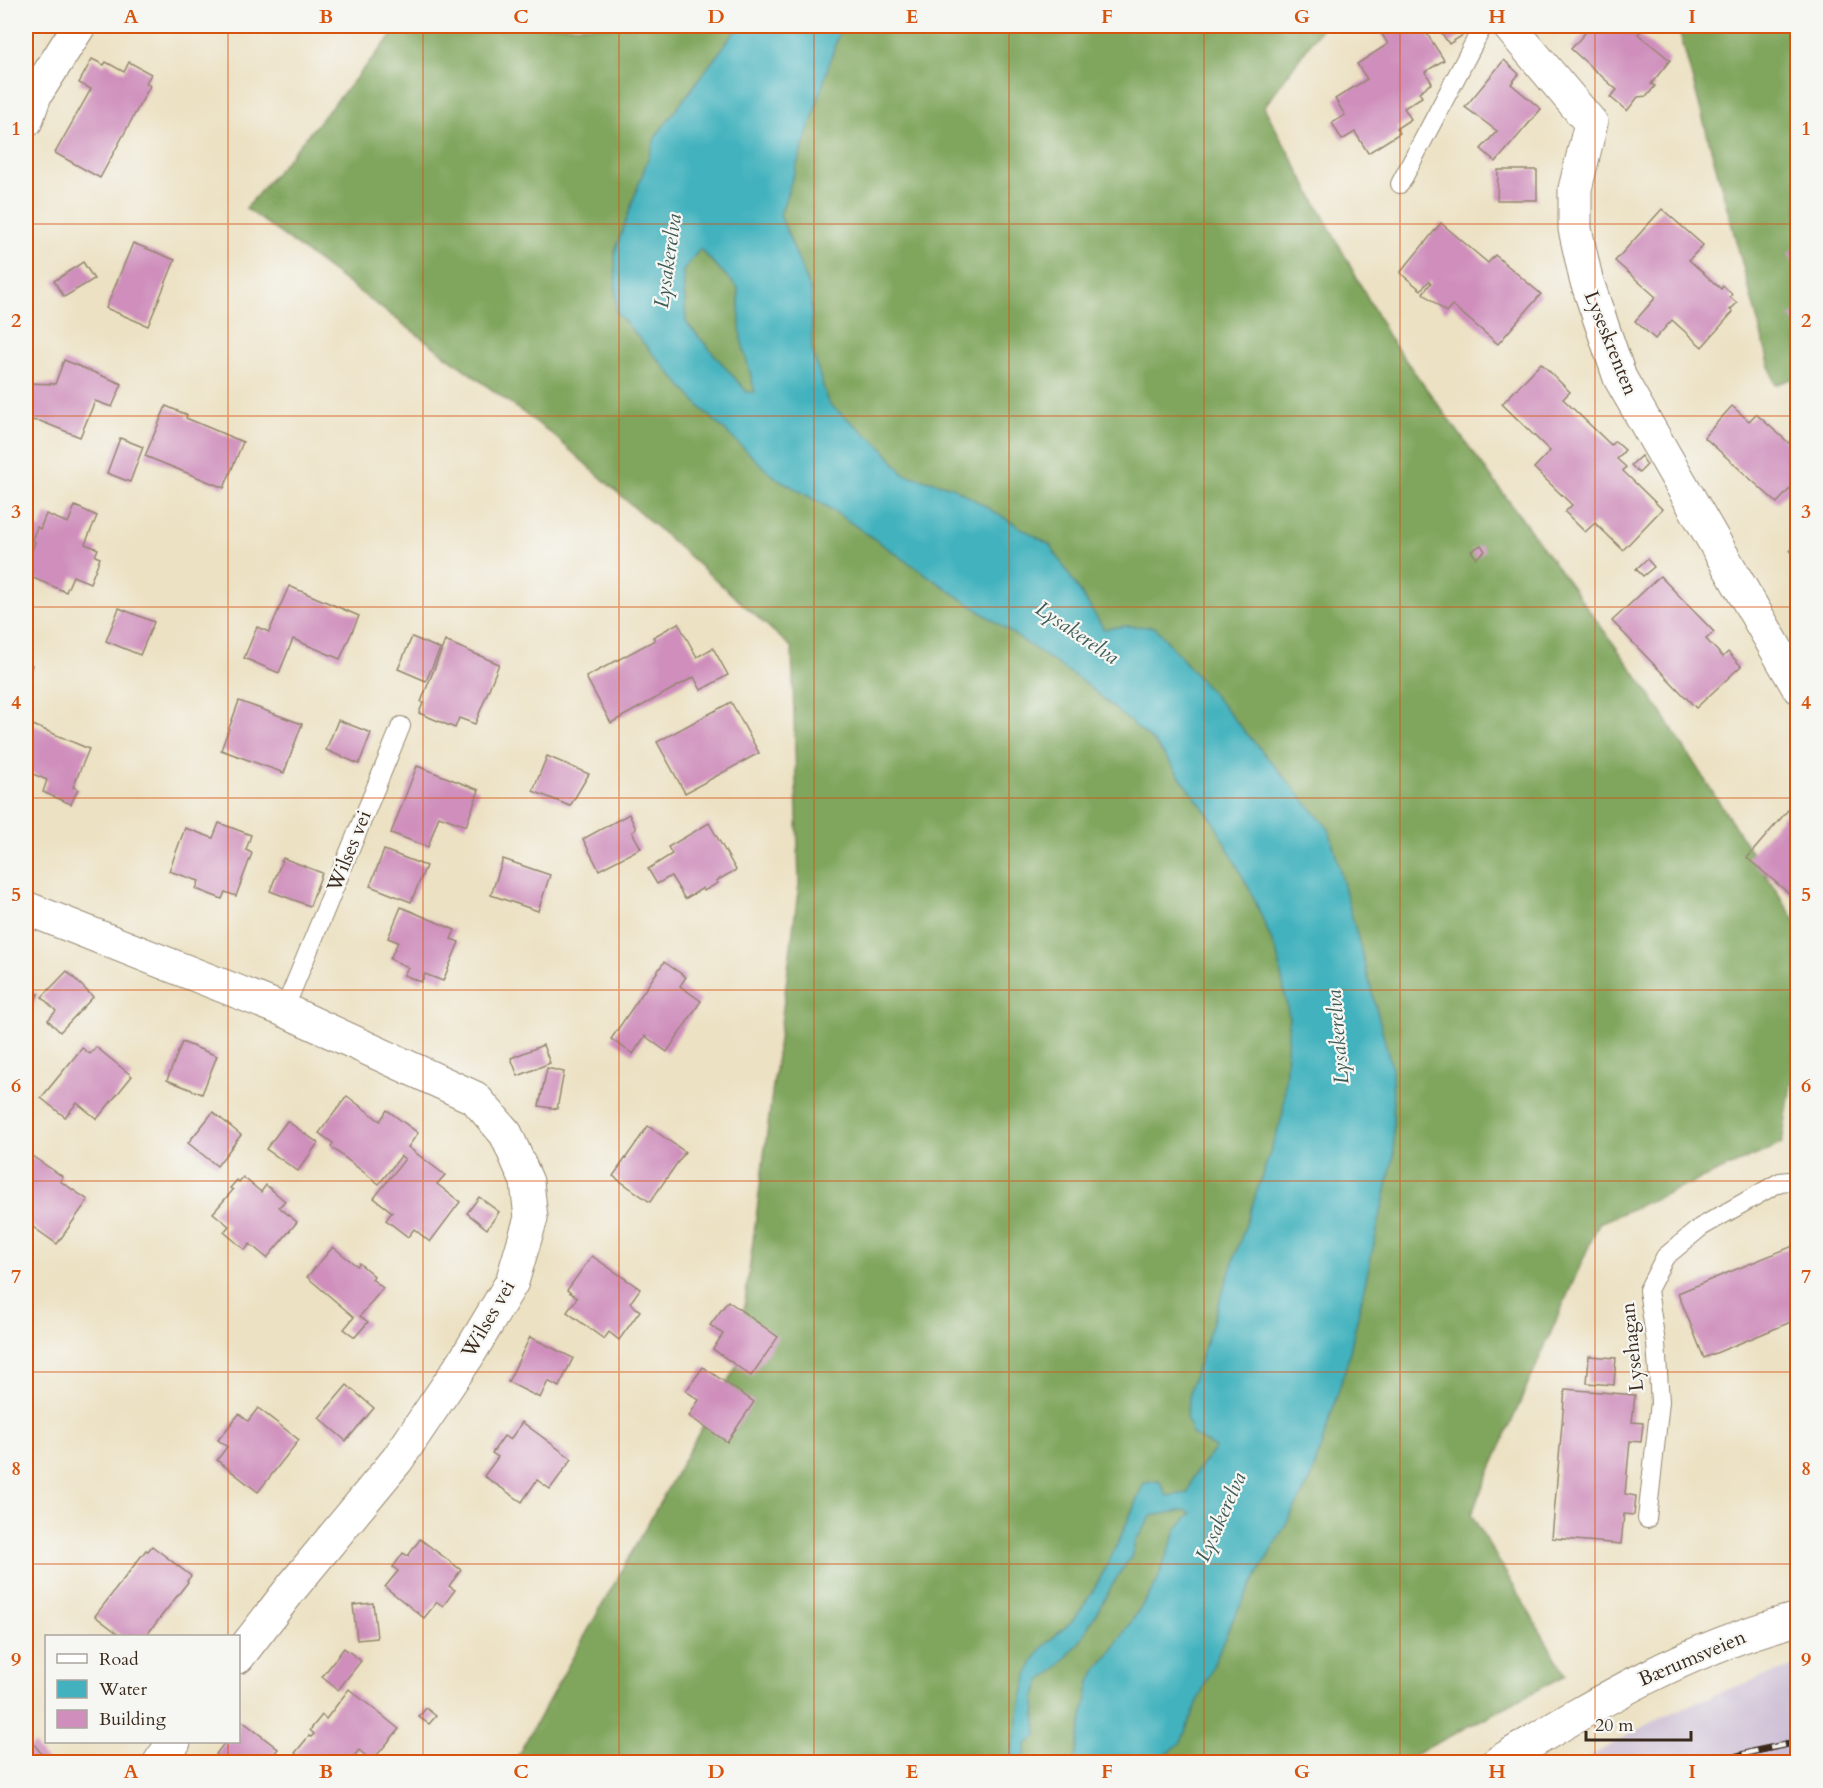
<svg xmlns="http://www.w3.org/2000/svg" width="1823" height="1788" viewBox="0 0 1823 1788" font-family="Cardo,serif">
<rect width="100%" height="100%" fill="#f6f6f2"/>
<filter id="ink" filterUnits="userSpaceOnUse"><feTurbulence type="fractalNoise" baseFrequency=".0167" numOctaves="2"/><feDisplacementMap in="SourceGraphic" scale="12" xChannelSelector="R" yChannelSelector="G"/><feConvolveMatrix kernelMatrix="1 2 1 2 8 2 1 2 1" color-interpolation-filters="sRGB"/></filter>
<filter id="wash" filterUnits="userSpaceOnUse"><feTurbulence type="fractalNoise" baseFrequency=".008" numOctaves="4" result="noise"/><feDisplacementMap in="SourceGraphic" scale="24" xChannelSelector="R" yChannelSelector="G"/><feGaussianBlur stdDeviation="1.35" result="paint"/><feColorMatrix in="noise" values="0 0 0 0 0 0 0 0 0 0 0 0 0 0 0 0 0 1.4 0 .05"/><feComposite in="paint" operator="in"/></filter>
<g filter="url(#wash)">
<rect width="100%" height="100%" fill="#ece1c3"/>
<path fill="#ccbed4" d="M1797 1665V1762H1581L1657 1719 1718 1693Z"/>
<g fill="#80a65d" stroke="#5e683e" stroke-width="1.5">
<path d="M400 26H1323L1264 107 1390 339 1643 684 1797 923V1046L1782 1144 1599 1223 1471 1514 1566 1675 1416 1754 1404 1762H514L737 1365 799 884 792 648 552 434 246 208Z"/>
<path d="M1678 26H1797V377L1775 385Z"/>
</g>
<path fill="#43b2be" stroke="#3f6e6e" stroke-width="1.5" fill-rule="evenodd" d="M739 26H841L813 117 780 215 811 291 812 349 828 403 881 446 904 474 953 487 1050 545 1104 629 1126 626 1155 627 1329 829 1392 1068 1394 1155 1348 1360 1311 1479 1231 1623 1181 1742 1158 1762H1074L1090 1682 1098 1668 1111 1652 1156 1584 1177 1528 1192 1513 1185 1510 1152 1516 1136 1540 1131 1558 1120 1572 1079 1643 1057 1668 1040 1682 1035 1700 1037 1736 1026 1745 1024 1762H1009C1019 1731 1019 1695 1032 1664 1043 1639 1065 1632 1078 1614 1106 1574 1125 1527 1144 1483L1159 1481 1167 1496 1188 1493 1194 1475 1215 1448 1192 1434 1186 1416 1191 1386 1283 1114 1289 1017 1277 953 1252 894 1213 821 1155 743 1086 684 829 508 773 476 702 409 616 312 615 251 656 136ZM700 249 738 288 741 339 755 392H747L686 322 683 271Z"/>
<g id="blocks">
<g fill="#cf8ebc">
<path d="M1377 26H1422L1444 60 1425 72 1432 83 1419 92 1422 97 1404 108 1411 119 1397 128 1400 133 1368 153 1355 132 1342 140 1332 123 1345 115 1335 99 1367 79 1357 64 1388 44Z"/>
<path d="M1437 26H1457L1463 35 1449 44Z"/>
<path d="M1591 26H1645L1638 34 1670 60 1651 84 1655 86 1647 96 1638 97 1627 111 1610 97 1617 90 1571 49Z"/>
<path d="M92 59 104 65 106 62 124 72 129 62 151 74 146 83 150 86 100 178 55 153 91 89 79 83Z"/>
<path d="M1504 60 1519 74 1511 84 1541 109 1496 162 1481 149 1497 131 1465 107Z"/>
<path d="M1498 170H1537V200H1497Z"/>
<path d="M1662 209 1703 245 1689 260 1721 289 1723 286 1732 294 1730 297 1737 303 1730 310 1733 312 1702 347 1672 320 1655 339 1635 321 1656 297 1615 261Z"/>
<path d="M1441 223 1488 263 1495 255 1541 294 1498 344 1452 305 1446 312 1423 293 1431 283 1429 281 1421 290 1400 273Z"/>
<path d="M133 243 175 260 148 326 106 308Z"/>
<path d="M1798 248V272L1788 253Z"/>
<path d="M83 262 94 279 64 297 54 281Z"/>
<path d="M1798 311V326L1790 317Z"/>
<path d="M64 360 122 384 112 407 95 401 80 437 40 421 26 420V383L55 384Z"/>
<path d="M1541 363 1570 392 1563 399 1611 445 1615 441 1625 450 1617 459 1626 467 1623 471 1662 509 1623 550 1595 523 1585 532 1565 512 1572 505 1534 468 1550 451 1502 404Z"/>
<path d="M166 406 187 415 186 418 243 442 224 488 145 456Z"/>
<path d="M1732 406 1749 421 1756 414 1798 451V480L1777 503 1704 437Z"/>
<path d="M120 438 143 447 130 482 107 473Z"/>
<path d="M1641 456 1647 465 1639 473 1631 465Z"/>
<path d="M75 506 97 516 85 544 98 549 95 556 100 558 90 583 73 576 66 592 26 575V565L35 542 32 540 37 527 40 529 46 514 68 523Z"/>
<path d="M1798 543V557L1790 551Z"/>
<path d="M1481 545 1485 551 1476 558 1471 551Z"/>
<path d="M1647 559 1654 567 1643 576 1636 569Z"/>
<path d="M1660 576 1714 632 1706 639 1723 657 1728 652 1741 666 1696 708 1612 621Z"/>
<path d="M289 586 359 616 340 659 293 639 279 673 244 658 257 627 269 632Z"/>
<path d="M119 608 154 622 140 655 106 641Z"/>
<path d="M678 623 697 657 713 648 728 675 701 690 694 677 611 723 586 677 655 640 653 637Z"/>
<path d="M412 637 440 649 426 681 398 669Z"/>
<path d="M445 641 499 664 475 724 459 718 455 728 419 713 423 703 421 702Z"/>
<path d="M26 664 32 665 26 686Z"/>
<path d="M239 701 302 724 284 773 221 750Z"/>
<path d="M731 702 759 753 685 793 657 742Z"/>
<path d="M338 720 371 733 359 764 326 750Z"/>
<path d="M33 725 89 749 73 787 78 789 71 804 43 792 47 780 26 771V742Z"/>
<path d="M547 756 589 774 570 806 533 791Z"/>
<path d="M417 766 479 790 466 826 439 816 428 847 391 833Z"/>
<path d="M1788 810 1798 818V901L1747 858Z"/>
<path d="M629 814 636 829 632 832 641 848 599 870 583 839Z"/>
<path d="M219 823 251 835 246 850 252 853 236 896 225 892 222 899 196 889 199 881 169 871 185 828 213 838Z"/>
<path d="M709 823 736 870 716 881 718 883 704 891 703 888 685 899 671 876 657 884 648 869 672 854 668 847Z"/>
<path d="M384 850 426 866 411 902 370 886Z"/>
<path d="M283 858 322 873 310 906 270 891Z"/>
<path d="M503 859 550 875 538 911 491 895Z"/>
<path d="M401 907 455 930 451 939 459 942 443 981 425 974 421 982 404 975 408 967 390 959 398 942 388 938Z"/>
<path d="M664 962 686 977 680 986 701 1001 667 1052 645 1036 633 1054 611 1039Z"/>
<path d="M67 971 93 997 60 1032 48 1020 56 1011 42 997Z"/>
<path d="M26 989 38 994 26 1023Z"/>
<path d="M182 1042 217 1056 202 1094 167 1080Z"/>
<path d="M543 1045 550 1063 518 1076 511 1058Z"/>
<path d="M96 1047 132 1076 97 1119 77 1103 65 1117 41 1098 82 1048 90 1054Z"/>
<path d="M547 1068 564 1072 557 1109 539 1106Z"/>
<path d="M347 1096 380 1121 387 1110 418 1133 408 1147 445 1175 437 1184 460 1202 430 1242 414 1229 408 1237 386 1220 392 1212 374 1198 405 1159 401 1156 379 1184 331 1147 333 1143 319 1133Z"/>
<path d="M213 1112 241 1135 217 1166 188 1143Z"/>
<path d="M287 1121 318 1143 298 1171 266 1149Z"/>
<path d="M648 1126 685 1152 650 1202 613 1176Z"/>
<path d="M32 1156 63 1177 60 1181 88 1200 57 1244 26 1222V1199L28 1194 26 1192V1165Z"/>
<path d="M243 1177 261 1192 266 1185 285 1201 279 1207 297 1222 267 1258 250 1244 245 1250 224 1232 229 1226 213 1213 233 1190 230 1188 237 1180 239 1182Z"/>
<path d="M479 1197 499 1212 487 1229 467 1213Z"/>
<path d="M1798 1244V1319L1704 1358 1678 1293Z"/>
<path d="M333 1247 357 1266 359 1263 374 1276 372 1279 383 1288 360 1316 368 1322 355 1337 344 1329 354 1317 307 1277Z"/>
<path d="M592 1256 640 1289 630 1303 640 1311 619 1340 609 1332 604 1339 567 1312 577 1298 567 1290Z"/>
<path d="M728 1301 778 1337 751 1376 713 1349 723 1334 710 1325Z"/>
<path d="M530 1337 573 1358 559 1387 548 1381 540 1398 508 1382Z"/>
<path d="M1589 1356 1616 1358 1614 1385 1587 1383Z"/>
<path d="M703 1367 754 1402 727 1442 689 1416 699 1400 686 1391Z"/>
<path d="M347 1385 374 1408 346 1441 319 1418Z"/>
<path d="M1565 1389 1635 1395 1632 1422 1643 1423 1641 1442 1630 1441 1625 1494 1636 1496 1634 1515 1624 1514 1621 1544 1552 1538Z"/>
<path d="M258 1408 299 1440 258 1492 217 1460 227 1447 218 1440 239 1414 248 1421Z"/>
<path d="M522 1422 572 1459 550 1489 537 1480 522 1502 484 1476 498 1457 492 1453 504 1436 510 1440Z"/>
<path d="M420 1539 461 1570 449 1586 455 1590 443 1606 437 1602 424 1618 385 1587 398 1571 393 1567 403 1553 408 1556Z"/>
<path d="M152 1546 191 1576 187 1581 188 1582 146 1636H121L95 1616 146 1550 148 1551Z"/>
<path d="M373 1603 377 1638 357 1640 353 1605Z"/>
<path d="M344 1648 361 1661 338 1690 322 1677Z"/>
<path d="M349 1689 399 1729 372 1761 359 1750 349 1762H305L295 1753 309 1736 311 1737 314 1734 310 1730 322 1715 326 1719Z"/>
<path d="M426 1708 436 1716 429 1724 419 1717Z"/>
<path d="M241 1720 278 1749 268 1762H227L216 1754 225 1742H238V1724Z"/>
<path d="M34 1744 48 1762H26V1751Z"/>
</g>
</g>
</g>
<g filter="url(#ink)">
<use href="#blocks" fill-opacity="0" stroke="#948670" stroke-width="1.5"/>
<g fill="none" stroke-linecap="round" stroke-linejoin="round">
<g stroke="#948670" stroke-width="20">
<g id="service">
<path d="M1400 184 1483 26"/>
<path d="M284 1010 401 726"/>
<path d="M1647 1519 1660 1402 1656 1343 1648 1290 1665 1257 1701 1227 1780 1182 1798 1180"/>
</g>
</g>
<g stroke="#948670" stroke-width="35">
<g id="minor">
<path d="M1509 26 1591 123 1575 189V229L1586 279 1620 378 1798 687"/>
<path d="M26 121 35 95 79 26"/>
<path d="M26 908 284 1010 475 1098 506 1134 527 1182 531 1218 512 1282 467 1357 397 1460 293 1586 238 1657"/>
<path d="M160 1762 174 1742"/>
</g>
</g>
<g stroke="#948670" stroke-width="35">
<path id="primary" d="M1499 1762C1598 1702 1684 1649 1798 1619"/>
</g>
<use href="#service" stroke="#fff" stroke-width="18"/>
<use href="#minor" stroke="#fff" stroke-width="33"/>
<use href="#primary" stroke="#fff" stroke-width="33"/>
<g stroke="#3b2a1e" stroke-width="7">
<path id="rail" d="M1716 1762 1751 1752 1798 1742"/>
</g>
<use href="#rail" stroke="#f6f6f2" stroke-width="4.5" stroke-dasharray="14" stroke-linecap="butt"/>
</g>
</g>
<path fill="none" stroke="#d7540e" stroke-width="1.5" stroke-opacity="0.55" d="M228 26V1636M423 26V1762M619 26V1762M814 26V1762M1009 26V1762M1204 26V1762M1400 26V1762M1595 26V1762M26 224H1798M26 416H1798M26 607H1798M26 798H1798M26 990H1798M26 1181H1798M26 1372H1798M26 1564H1798M228 1742V1762"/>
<g text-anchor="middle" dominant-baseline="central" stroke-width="4.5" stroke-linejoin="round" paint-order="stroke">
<g font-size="20" fill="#3b2a1e" stroke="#f6f6f2">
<text transform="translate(1611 343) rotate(68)">Lyseskrenten</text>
<text transform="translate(349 851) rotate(-68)">Wilses vei</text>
<text transform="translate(488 1319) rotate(-60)">Wilses vei</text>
<text transform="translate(1632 1347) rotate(-96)">Lysehagan</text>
<text transform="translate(1692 1658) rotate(-23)">Bærumsveien</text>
</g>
<g font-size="21" font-style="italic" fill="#3e5a56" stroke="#f6f6f2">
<text transform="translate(668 261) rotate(-82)">Lysakerelva</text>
<text transform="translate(1077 633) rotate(34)">Lysakerelva</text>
<text transform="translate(1338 1037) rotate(-95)">Lysakerelva</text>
<text transform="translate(1221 1517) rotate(-66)">Lysakerelva</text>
</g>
</g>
<rect width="1823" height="1788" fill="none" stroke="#f6f6f2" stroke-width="66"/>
<rect x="45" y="1635" width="195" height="108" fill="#f6f6f2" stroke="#aba49d" stroke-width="1.5"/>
<rect x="57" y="1654" width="30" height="9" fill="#ffffff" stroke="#aba49d" stroke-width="1.5"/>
<text x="99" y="1665" font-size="18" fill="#3b2a1e">Road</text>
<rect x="57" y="1680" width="30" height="18" fill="#43b2be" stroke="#aba49d" stroke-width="1.5"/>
<text x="99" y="1695" font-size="18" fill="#3b2a1e">Water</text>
<rect x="57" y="1710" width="30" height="18" fill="#cf8ebc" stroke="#aba49d" stroke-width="1.5"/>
<text x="99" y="1725" font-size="18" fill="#3b2a1e">Building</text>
<path d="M1586 1731v9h105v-9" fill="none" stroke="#3b2a1e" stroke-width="3"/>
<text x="1595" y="1731" font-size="18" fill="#3b2a1e" stroke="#f6f6f2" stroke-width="4.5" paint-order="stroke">20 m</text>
<rect x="33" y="33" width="1757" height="1722" fill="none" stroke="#d7540e" stroke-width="2"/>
<g font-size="20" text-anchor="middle" font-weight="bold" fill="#d7540e">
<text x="131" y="23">A</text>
<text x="326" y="23">B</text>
<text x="521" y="23">C</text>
<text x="716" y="23">D</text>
<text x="912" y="23">E</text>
<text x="1107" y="23">F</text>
<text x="1302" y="23">G</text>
<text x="1497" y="23">H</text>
<text x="1692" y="23">I</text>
<text x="16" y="135">1</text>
<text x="1806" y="135">1</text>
<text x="16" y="327">2</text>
<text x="1806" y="327">2</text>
<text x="16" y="518">3</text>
<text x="1806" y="518">3</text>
<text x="16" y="709">4</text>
<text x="1806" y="709">4</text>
<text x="16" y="901">5</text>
<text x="1806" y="901">5</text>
<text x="16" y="1092">6</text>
<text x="1806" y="1092">6</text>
<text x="16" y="1283">7</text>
<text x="1806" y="1283">7</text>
<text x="16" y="1475">8</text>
<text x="1806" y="1475">8</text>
<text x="16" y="1666">9</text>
<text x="1806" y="1666">9</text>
<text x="131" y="1778">A</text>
<text x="326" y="1778">B</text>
<text x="521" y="1778">C</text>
<text x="716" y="1778">D</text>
<text x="912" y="1778">E</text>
<text x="1107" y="1778">F</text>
<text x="1302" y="1778">G</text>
<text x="1497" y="1778">H</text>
<text x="1692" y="1778">I</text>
</g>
</svg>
